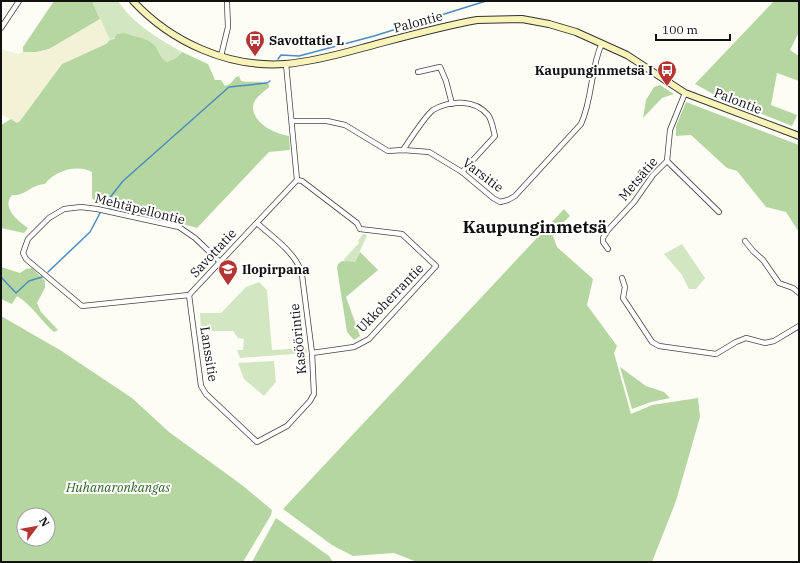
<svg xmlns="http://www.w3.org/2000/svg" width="800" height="563" viewBox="0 0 800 563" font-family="'IBM Plex Serif',serif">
<rect width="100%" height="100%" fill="#fefdf5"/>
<path fill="#f3f2d6" d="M100 19 110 40 106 44 62 64 20 121 17 123 1 114V49L18 54 23 52H36L49 49Z"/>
<g fill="#d2e6c1">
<path d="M92 1H118C133 24 159 39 182 52L176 58 167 62 163 60C155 40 144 39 125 33L110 40Z"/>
<path d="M363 234 367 235 355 262H345L344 259 359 243 358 241Z"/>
<path d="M682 244 705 278 696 289H689L682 275 664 254Z"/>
<path d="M259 282 267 290 272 350 306 348 307 353 240 358 237 350H243L244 339 238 338 233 331H201L200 313H221L246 287Z"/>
<path d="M274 361 276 382 264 396 244 379 238 363Z"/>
</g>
<g fill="#b6d6a1" fill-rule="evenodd">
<path d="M54 1H92L100 19 49 49 36 52H23V47Z"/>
<path d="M774 1H799V32L790 50 799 56V81L777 73 771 105 797 115 792 126 715 95 695 84Z"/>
<path d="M125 33C133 36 147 38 153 44 159 49 160 59 167 62L176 58 182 52 208 64 215 80H221L225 86 230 84 236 77 239 76 241 81C251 83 260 80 269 84V87C264 92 254 98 253 106 252 123 275 134 289 136L290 150 269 152 197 228 159 217 109 209 107 206 97 204 92 198V172C76 164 55 171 45 184 32 184 24 197 12 195 1 208 18 221 28 228L24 233 1 228V125L11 119 17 123 20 121 62 64 106 44 110 40 114 39 117 34Z"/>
<path d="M660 85 674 94 662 98 643 118 646 100 654 87Z"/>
<path d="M686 102 799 145V232L786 212 766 207 737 171 727 168 691 135 676 136V126Z"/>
<path d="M564 209 570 216 552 233 557 247 593 279 587 305 617 346 614 353 631 414 652 405 698 398 700 417 676 501 652 562H417L394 553 353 556 332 545 283 509Z"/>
<path d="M360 252 378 270 346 297 360 336 354 340 347 332 337 268 338 264 342 261 355 262Z"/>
<path d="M1 267 20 273 26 269 32 268 45 281V288L37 303 41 312 58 330 54 332C41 321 32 305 17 296L12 304 1 299Z"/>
<path d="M1 316 60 350 132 398 169 432 242 485 272 510 271 515 243 562H1ZM24 515H48V539H24Z"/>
<path d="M620 367 646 386 664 392 670 398 651 402 632 409Z"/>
<path d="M276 518 329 556 333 562H252Z"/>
</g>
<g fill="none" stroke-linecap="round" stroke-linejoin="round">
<g stroke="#4c8dc1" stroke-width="1.5">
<path d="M278 59 281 55 299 56 374 36 486 1"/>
<path d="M104 205 123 181 229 87 267 83 270 81"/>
<path d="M48 272 90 232 100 213"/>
<path d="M1 277 16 293 29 281 42 277"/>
</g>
<g stroke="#444" stroke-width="6">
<g id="street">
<path d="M1 28 19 1"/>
<path d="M221 56 228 27 227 3"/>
<path d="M418 72 440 67 446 81 452 104"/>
<path d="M292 121H327L345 125 388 151 403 150 429 152 462 172 493 198 500 202 508 200 515 196 581 124C593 98 590 69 602 43"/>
<path d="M403 150C409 141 426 115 433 110 450 100 475 99 488 115 492 120 493 129 495 136L462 172"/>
<path d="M667 161 719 212"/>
<path d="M297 180 302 181 357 223 360 229 402 234 436 266 369 339 354 347 312 353"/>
<path d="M745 241 753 251 763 260 779 283 793 288 799 293"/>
<path d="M608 249 603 242V238L608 230 634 202 653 175 667 161 670 130 685 93"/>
<path d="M219 261 195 238 179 227 97 209 81 207 64 209 49 218 28 239 23 253 26 259 82 306 189 295 297 180 286 64"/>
<path d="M622 278 625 287 623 298 652 342 659 346 716 354 736 342 746 338 765 343 774 341 799 326"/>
<path d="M189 295 201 386 206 394 257 442 287 426 310 401 314 394 312 353 302 275C298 254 272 237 257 223"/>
</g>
</g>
<g stroke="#333" stroke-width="8">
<path id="secondary" d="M133 1C171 42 228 68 285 64 311 62 337 55 362 48 400 38 438 27 477 20L522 19 549 24 576 32 627 55 685 93 799 136"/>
</g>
<use href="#street" stroke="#fff" stroke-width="4.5"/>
<use href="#secondary" stroke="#f8f4b7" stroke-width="6"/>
</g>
<defs>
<g id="bus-pin" transform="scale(1)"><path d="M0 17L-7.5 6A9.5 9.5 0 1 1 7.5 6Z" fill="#b53534" stroke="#fff"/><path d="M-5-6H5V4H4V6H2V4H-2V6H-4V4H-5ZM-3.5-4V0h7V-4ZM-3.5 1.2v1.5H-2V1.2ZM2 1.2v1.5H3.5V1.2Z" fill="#fff"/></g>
<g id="school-pin" transform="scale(1)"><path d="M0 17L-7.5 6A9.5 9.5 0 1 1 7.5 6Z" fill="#b53534" stroke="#fff"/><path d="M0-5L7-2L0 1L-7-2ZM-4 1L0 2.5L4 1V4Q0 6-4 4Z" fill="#fff"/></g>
</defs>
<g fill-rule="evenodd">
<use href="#bus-pin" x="255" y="40"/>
<use href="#bus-pin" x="667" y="70"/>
<use href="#school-pin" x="228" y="269"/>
</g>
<g text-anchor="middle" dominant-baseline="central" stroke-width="4" stroke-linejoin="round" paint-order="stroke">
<g font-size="13" fill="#111" stroke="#fff">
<text transform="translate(418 22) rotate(-15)">Palontie</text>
<text transform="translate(738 101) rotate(21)">Palontie</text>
<text transform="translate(483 175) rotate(37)">Varsitie</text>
<text transform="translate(638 179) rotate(-50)">Metsätie</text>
<text transform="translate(140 209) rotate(14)">Mehtäpellontie</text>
<text transform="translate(213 253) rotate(-47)">Savottatie</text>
<text transform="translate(390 298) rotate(-46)">Ukkoherrantie</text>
<text transform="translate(298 339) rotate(-96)">Kasöörintie</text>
<text transform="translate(209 354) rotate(81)">Lanssitie</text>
</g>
<g font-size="13" font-weight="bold" fill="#111" stroke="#fff" text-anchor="start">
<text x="269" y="40">Savottatie L</text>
<text x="653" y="70" text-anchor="end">Kaupunginmetsä I</text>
<text x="242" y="269">Ilopirpana</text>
</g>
<g font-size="13" font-style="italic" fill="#306326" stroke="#fff">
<text x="118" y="487">Huhanaronkangas</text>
</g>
<g font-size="17" font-weight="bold" fill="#111" stroke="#fff">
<text x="535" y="227">Kaupunginmetsä</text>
</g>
</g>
<rect width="800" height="563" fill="none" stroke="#111111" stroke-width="4"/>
<g transform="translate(36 527) rotate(58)"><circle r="19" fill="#ffffff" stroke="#a0a0a0"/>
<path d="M0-3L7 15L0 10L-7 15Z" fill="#b53534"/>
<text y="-6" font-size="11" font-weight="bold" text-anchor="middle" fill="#111111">N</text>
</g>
<path d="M656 34v6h74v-6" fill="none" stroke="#111111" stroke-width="2"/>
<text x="662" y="34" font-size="12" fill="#111111" stroke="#ffffff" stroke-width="3" paint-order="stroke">100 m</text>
</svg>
